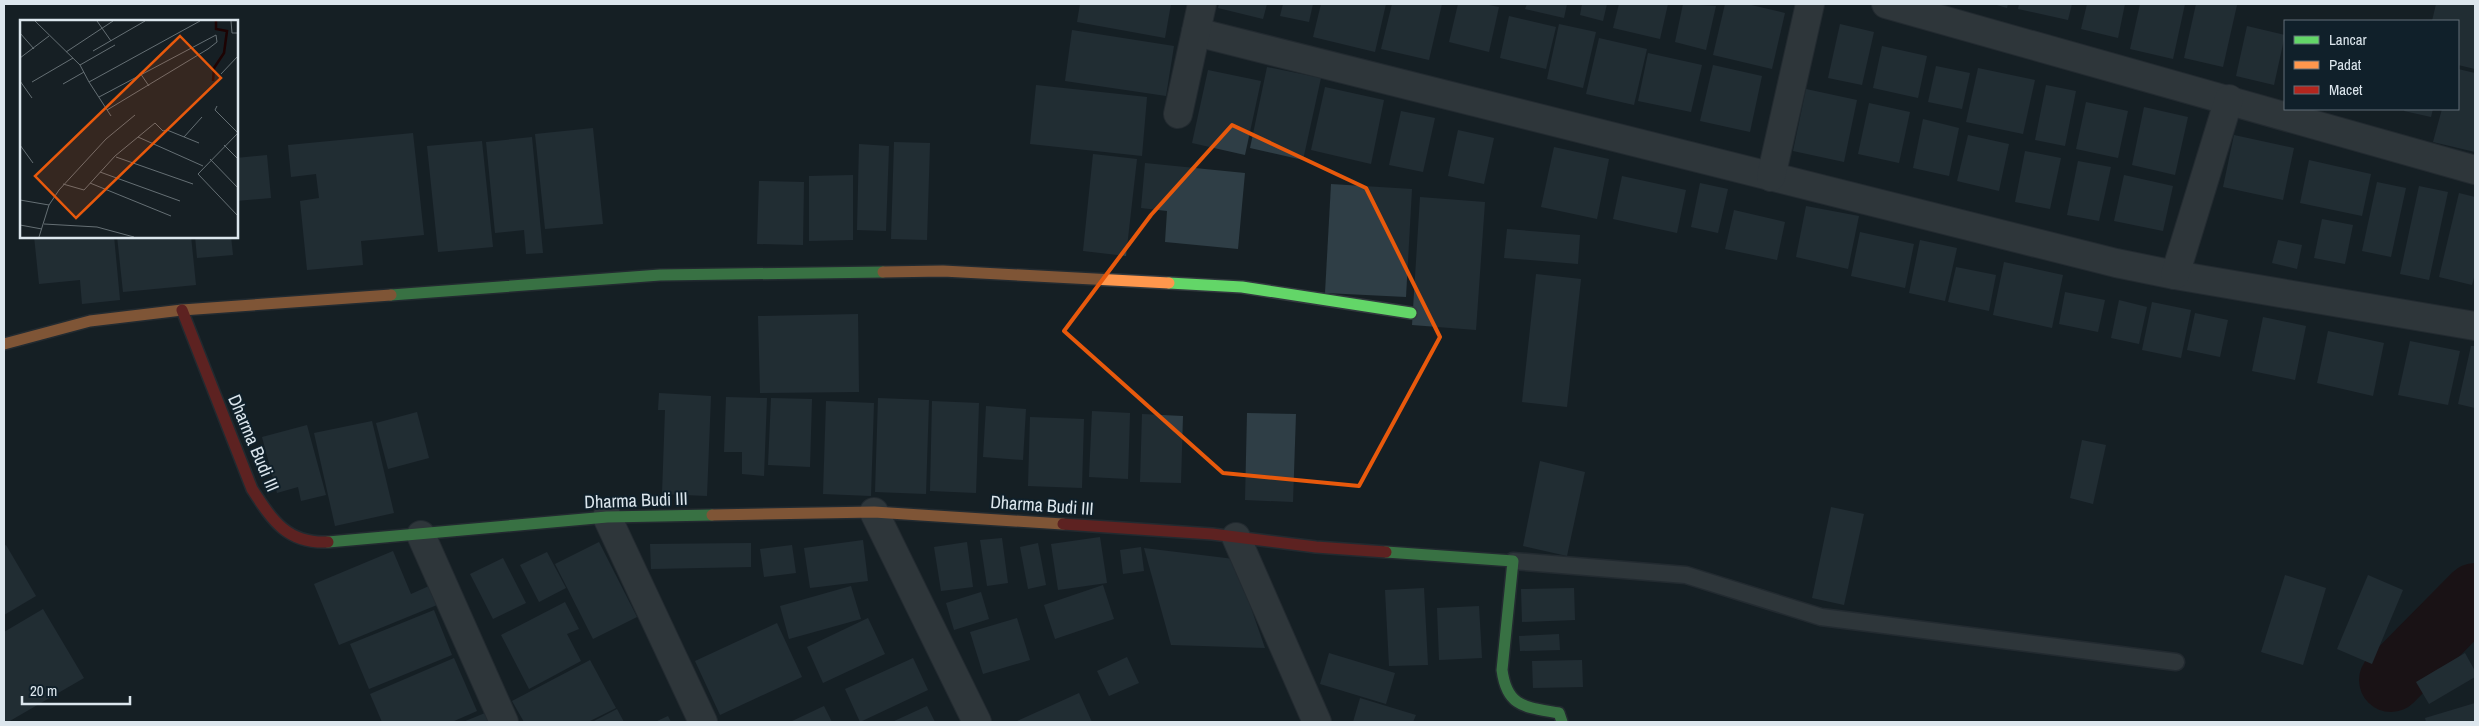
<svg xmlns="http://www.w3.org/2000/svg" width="2479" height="726" viewBox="0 0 2479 726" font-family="'Archivo Narrow',sans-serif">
<rect width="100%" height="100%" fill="#161f24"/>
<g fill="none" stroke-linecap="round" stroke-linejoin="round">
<path stroke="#1d0303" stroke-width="64" d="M2391 680 2475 595"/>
</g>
<g fill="#2f3e46">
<path d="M1080 4H1171L1165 38 1077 22Z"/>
<path d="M1219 4H1267L1263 19 1218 8Z"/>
<path d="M1283 4H1313L1309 22 1280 16Z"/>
<path d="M1321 4H1386L1375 52 1313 37Z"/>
<path d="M1392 4H1442L1429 60 1381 49Z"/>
<path d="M1458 4H1484L1499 7 1489 52 1449 42Z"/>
<path d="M1527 4H1567L1564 18 1525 9Z"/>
<path d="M1582 4H1607L1603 21 1580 15Z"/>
<path d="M1619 4H1668L1660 39 1613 28Z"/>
<path d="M1683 4 1716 6 1706 50 1675 42Z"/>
<path d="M1725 4H1747L1785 13 1772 69 1713 55Z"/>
<path d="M1993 4H2008L2007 8Z"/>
<path d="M2019 4H2072L2068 20 2018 9Z"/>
<path d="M2087 4H2125L2118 38 2081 29Z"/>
<path d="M2140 4H2185L2173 59 2130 49Z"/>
<path d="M2196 4 2237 5 2223 67 2184 58Z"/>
<path d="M2436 4H2475V69L2458 65V21H2432Z"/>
<path d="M1509 16 1556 27 1546 69 1500 58Z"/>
<path d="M1559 24 1596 32 1583 88 1547 79Z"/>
<path d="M1840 24 1874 32 1862 85 1828 78Z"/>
<path d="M2247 26 2285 35 2274 85 2236 76Z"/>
<path d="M1072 30 1174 46 1166 96 1065 81Z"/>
<path d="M1599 38 1647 49 1634 105 1586 94Z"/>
<path d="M1882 46 1927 56 1918 98 1873 88Z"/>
<path d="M1648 53 1702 65 1691 112 1638 101Z"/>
<path d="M1713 65 1762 76 1750 132 1700 121Z"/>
<path d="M1936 66 1970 73 1962 109 1928 102Z"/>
<path d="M1267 67 1321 78 1303 160 1250 148Z"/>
<path d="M1978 68 2035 80 2023 134 1966 122Z"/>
<path d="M2458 69 2475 73V152L2433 142 2442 109H2458Z"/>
<path d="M1208 70 1261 81 1245 155 1192 143Z"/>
<path d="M1036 85 1147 97 1142 156 1030 144Z"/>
<path d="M2046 85 2076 91 2065 146 2035 140Z"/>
<path d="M1325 87 1384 100 1371 164 1311 150Z"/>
<path d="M1806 89 1857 100 1844 162 1793 151Z"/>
<path d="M2086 102 2128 111 2118 158 2076 149Z"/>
<path d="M1869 103 1910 112 1899 163 1858 154Z"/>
<path d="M2144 107 2188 117 2175 175 2132 165Z"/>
<path d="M2405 109H2433L2431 117 2404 111Z"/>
<path d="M1401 111 1435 118 1423 172 1389 165Z"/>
<path d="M1923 119 1959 128 1949 176 1913 168Z"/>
<path d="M593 128 603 224 545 229 535 134Z"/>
<path d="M1458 130 1494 138 1484 184 1448 176Z"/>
<path d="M413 133 424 235 361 241 363 265 307 270 300 201 319 198 316 174 291 177 288 145Z"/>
<path d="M1968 135 2009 144 1999 191 1957 181Z"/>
<path d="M2234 135 2294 148 2283 200 2223 187Z"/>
<path d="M532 137 543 253 526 254 524 230 495 233 486 142Z"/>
<path d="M482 141 493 247 438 252 427 146Z"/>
<path d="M894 142 930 143 927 240 891 239Z"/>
<path d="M859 144 889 146 886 231 857 230Z"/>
<path d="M1554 147 1609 159 1597 219 1541 207Z"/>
<path d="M2025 151 2061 158 2050 209 2015 202Z"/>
<path d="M1093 154 1137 159 1126 256 1083 251Z"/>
<path d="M267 155 271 198 236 201V158Z"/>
<path d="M2309 160 2371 174 2362 216 2300 203Z"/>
<path d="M2078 161 2111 167 2099 221 2067 215Z"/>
<path d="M1145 163 1245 173 1238 249 1165 242 1167 211 1141 208Z"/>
<path d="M853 175V240L809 241V176Z"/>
<path d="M2124 175 2173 186 2163 231 2114 221Z"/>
<path d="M1622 176 1686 190 1677 233 1613 219Z"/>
<path d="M759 181 804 182 803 245 757 244Z"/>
<path d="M2377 182 2406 188 2391 257 2362 251Z"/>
<path d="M1700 183 1728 189 1718 233 1691 227Z"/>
<path d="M1331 184 1412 189 1406 297 1325 293Z"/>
<path d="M2419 186 2448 192 2429 280 2400 274Z"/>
<path d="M2459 193 2475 197V274L2472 285 2439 277Z"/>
<path d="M1420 197 1485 202 1476 330 1412 325Z"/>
<path d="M1806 206 1859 216 1848 269 1796 257Z"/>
<path d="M1734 210 1785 222 1777 260 1725 249Z"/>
<path d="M2322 219 2353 225 2345 264 2314 258Z"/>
<path d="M1507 229 1580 235 1578 264 1504 258Z"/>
<path d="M1860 232 1914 244 1905 288 1851 276Z"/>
<path d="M34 236H114L120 300 82 304 80 280 39 284Z"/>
<path d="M117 236H191L196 285 123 292Z"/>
<path d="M195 236H231L233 255 197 258Z"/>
<path d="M1920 240 1957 248 1945 301 1909 293Z"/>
<path d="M2278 240 2302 245 2297 269 2272 263Z"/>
<path d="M2004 262 2063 275 2052 328 1993 315Z"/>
<path d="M1956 267 1996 275 1989 311 1948 302Z"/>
<path d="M1536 274 1581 279 1567 407 1522 402Z"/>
<path d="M2065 292 2105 300 2098 332 2059 324Z"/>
<path d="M2119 300 2147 307 2139 344 2111 338Z"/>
<path d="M2152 302 2191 310 2181 358 2142 350Z"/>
<path d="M2195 313 2228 320 2220 357 2187 350Z"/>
<path d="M858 314 859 392 760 393 758 316Z"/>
<path d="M2263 317 2306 326 2295 380 2252 371Z"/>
<path d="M2328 331 2384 343 2373 396 2317 383Z"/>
<path d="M2410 341 2460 351 2448 405 2398 395Z"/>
<path d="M2471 346H2475V408L2458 404Z"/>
<path d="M659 393 711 396 707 496 662 494 665 410H658Z"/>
<path d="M726 397 767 398 764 476 742 474V452H724Z"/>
<path d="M771 398 812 399 810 467 768 465Z"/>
<path d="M878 398 929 400 926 494 875 492Z"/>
<path d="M826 401 874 403 871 496 823 494Z"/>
<path d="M932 401 979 403 976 493 930 491Z"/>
<path d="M986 406 1026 409 1023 460 983 457Z"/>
<path d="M1092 411 1130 413 1128 479 1089 477Z"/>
<path d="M417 412 429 458 388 469 376 423Z"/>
<path d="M1247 413 1296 414 1293 502 1245 500Z"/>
<path d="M1142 414 1183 416 1181 483 1140 482Z"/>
<path d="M1030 417 1084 419 1082 488 1028 486Z"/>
<path d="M372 421 394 513 335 526 314 433Z"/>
<path d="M307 425 326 495 301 501 298 487 277 493 262 437Z"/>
<path d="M2082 440 2106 445 2093 504 2070 498Z"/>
<path d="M1540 461 1585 472 1567 556 1523 546Z"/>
<path d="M1831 507 1864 514 1844 605 1812 598Z"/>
<path d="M1100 537 1107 583 1058 590 1051 544Z"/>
<path d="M1002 538 1008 583 987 586 980 540Z"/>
<path d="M863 540 868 581 810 588 804 548Z"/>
<path d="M599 542 637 617 593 639 555 564Z"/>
<path d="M967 542 973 587 941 591 934 547Z"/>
<path d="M751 543V567L651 569 650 544Z"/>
<path d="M1038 543 1046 585 1028 589 1020 547Z"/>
<path d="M6 545 36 596 4 615V546Z"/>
<path d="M792 545 796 573 764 577 760 549Z"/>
<path d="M1141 547 1144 571 1123 574 1120 550Z"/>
<path d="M1144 548 1234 559 1265 648 1171 645Z"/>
<path d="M393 551 411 594 429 586 437 605 339 645 314 584Z"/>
<path d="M547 552 566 588 539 602 520 565Z"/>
<path d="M503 558 526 603 493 619 470 574Z"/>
<path d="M2285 575 2326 588 2303 665 2261 652Z"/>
<path d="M2368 575 2403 590 2372 664 2337 649Z"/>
<path d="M1103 585 1114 619 1055 639 1044 605Z"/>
<path d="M851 586 861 619 789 639 780 606Z"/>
<path d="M1424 588 1428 665 1389 666 1385 590Z"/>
<path d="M1574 588 1575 620 1522 622 1521 589Z"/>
<path d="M981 592 989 619 954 630 946 603Z"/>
<path d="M565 602 579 629 567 634 581 661 529 689 501 635Z"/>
<path d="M1479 606 1482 658 1439 660 1437 608Z"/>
<path d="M43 609 84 678 8 722H4V632Z"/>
<path d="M434 610 452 655 369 689 350 644Z"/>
<path d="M868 618 885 654 823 683 807 647Z"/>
<path d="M1017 618 1030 660 983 674 970 632Z"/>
<path d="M777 623 802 677 720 715 695 661Z"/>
<path d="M1559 634 1560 650 1520 651 1519 636Z"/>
<path d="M1329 653 1395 673 1386 704 1320 684Z"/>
<path d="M2465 653 2475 671V677L2429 704 2416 682Z"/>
<path d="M1127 657 1139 683 1109 696 1097 671Z"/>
<path d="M454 658 477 711 452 722H382L370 694Z"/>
<path d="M913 658 928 690 860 722 845 689Z"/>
<path d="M590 660 616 708 588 722H524L512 701Z"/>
<path d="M1582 660 1583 687 1533 688 1532 661Z"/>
<path d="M1079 693 1092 722H1015Z"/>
<path d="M1360 698 1416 715 1413 722H1353Z"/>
<path d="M2475 703V722H2426L2425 718Z"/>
<path d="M824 706 832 722H790Z"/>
<path d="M927 706 935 722H892Z"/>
<path d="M617 709 624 722H592Z"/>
<path d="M485 713 489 722H463Z"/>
<path d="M668 716 671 722H655Z"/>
</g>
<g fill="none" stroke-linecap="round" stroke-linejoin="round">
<g stroke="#32393e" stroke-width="19">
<path id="lane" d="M1513 561 1686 575 1821 617 2176 662"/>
</g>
<g stroke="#32393e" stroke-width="30">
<g id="street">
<path d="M1886 4 2475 170"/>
<path d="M1196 32 2116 263 2175 275 2475 326"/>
<path d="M1178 114 1202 4"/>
<path d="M1771 177 1810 4"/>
<path d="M2175 275 2229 99"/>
<path d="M874 512 977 722"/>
<path d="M607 517 703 722"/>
<path d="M421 535 504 722"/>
<path d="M1236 537 1317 722"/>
</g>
</g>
<g stroke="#32393e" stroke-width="14">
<g id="fast">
<path d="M1169 283 1242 287 1411 313"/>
<path d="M391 295 660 275 883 272"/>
<path d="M328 542 607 517 712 515"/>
<path d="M1386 552 1513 561 1502 670C1507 708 1526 707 1559 713L1562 722"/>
</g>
</g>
<g stroke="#32393e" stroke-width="14">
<g id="slow">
<path d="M883 272 943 271 1169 283"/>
<path d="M4 344 90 321 182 310 391 295"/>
<path d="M712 515 874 512 1063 524"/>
</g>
</g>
<g stroke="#32393e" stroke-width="14">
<g id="jam">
<path d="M182 310 252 489C272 520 287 544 328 542"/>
<path d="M1063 524 1212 534 1316 547 1386 552"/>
</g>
</g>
<use href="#lane" stroke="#4c5256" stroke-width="16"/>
<use href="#street" stroke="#4c5256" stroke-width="28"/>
<use href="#fast" stroke="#63d668" stroke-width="11"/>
<use href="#slow" stroke="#ff974d" stroke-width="11"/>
<use href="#jam" stroke="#b3261e" stroke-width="11"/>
</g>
<path d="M0 0H2479V726H0ZM1232 125 1366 188 1440 337 1359 486 1223 473 1064 331 1151 215Z" fill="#161f24" fill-opacity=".55" fill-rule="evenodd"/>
<path fill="none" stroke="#e8590c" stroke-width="4" stroke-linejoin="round" d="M1232 125 1366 188 1440 337 1359 486 1223 473 1064 331 1151 215Z"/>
<g text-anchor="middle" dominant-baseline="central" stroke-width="4" stroke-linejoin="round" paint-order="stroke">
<g font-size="18" fill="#dce6ed" stroke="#10202a">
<text transform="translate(254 443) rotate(67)">Dharma Budi III</text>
<text transform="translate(636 500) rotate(-2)">Dharma Budi III</text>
<text transform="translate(1042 505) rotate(4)">Dharma Budi III</text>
</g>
</g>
<g transform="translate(20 20)">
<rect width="218" height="218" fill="#161f24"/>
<path fill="none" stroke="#1d0303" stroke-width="2.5" d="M193 61 194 48 204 33 207 11 196 9V1"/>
<path fill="none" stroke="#656f74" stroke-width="1" d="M15 1 60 45 69 62 180 1M77 1 91 21M211 1 212 13H218M0 13 14 29M73 31 125 1M46 32 93 1M0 38 29 16M60 45 95 25M120 53 129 66M201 54 218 36M0 61 12 78M12 62 53 38M69 62 91 96M43 64 64 52M79 77 196 15 197 22 188 29 87 90M197 86 195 90 218 113M218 113 178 154 218 196M118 117 183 146M164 117 182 97M0 125 13 143M204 125 218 139M96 137 173 164M190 139 218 168M80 152 160 181M70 163 151 196M43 164 64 170 95 136 135 103 143 111 147 110 179 123M0 180 29 185M24 204 77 207 114 217M0 205 22 209M19 217 29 185 39 170 86 119 115 95"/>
<path fill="#e8590c" fill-opacity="0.15" stroke="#e8590c" stroke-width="2.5" d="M160 16 201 58 56 198 15 156Z"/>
<rect width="218" height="218" fill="none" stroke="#dce6ed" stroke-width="2.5"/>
</g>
<rect width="2479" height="726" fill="none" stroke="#dce6ed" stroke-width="10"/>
<rect x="2284" y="20" width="175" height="90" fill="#10202a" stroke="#626f78"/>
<rect x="2294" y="36" width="25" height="8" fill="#63d668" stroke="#626f78"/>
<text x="2329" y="45" font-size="15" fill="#dce6ed">Lancar</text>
<rect x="2294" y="61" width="25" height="8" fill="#ff974d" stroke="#626f78"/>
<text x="2329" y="70" font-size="15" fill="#dce6ed">Padat</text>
<rect x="2294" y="86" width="25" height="8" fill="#b3261e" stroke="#626f78"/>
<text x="2329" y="95" font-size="15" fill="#dce6ed">Macet</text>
<path d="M22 696v8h108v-8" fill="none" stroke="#dce6ed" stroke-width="2.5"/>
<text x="30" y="696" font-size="15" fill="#dce6ed" stroke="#10202a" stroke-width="4" paint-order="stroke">20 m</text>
</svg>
